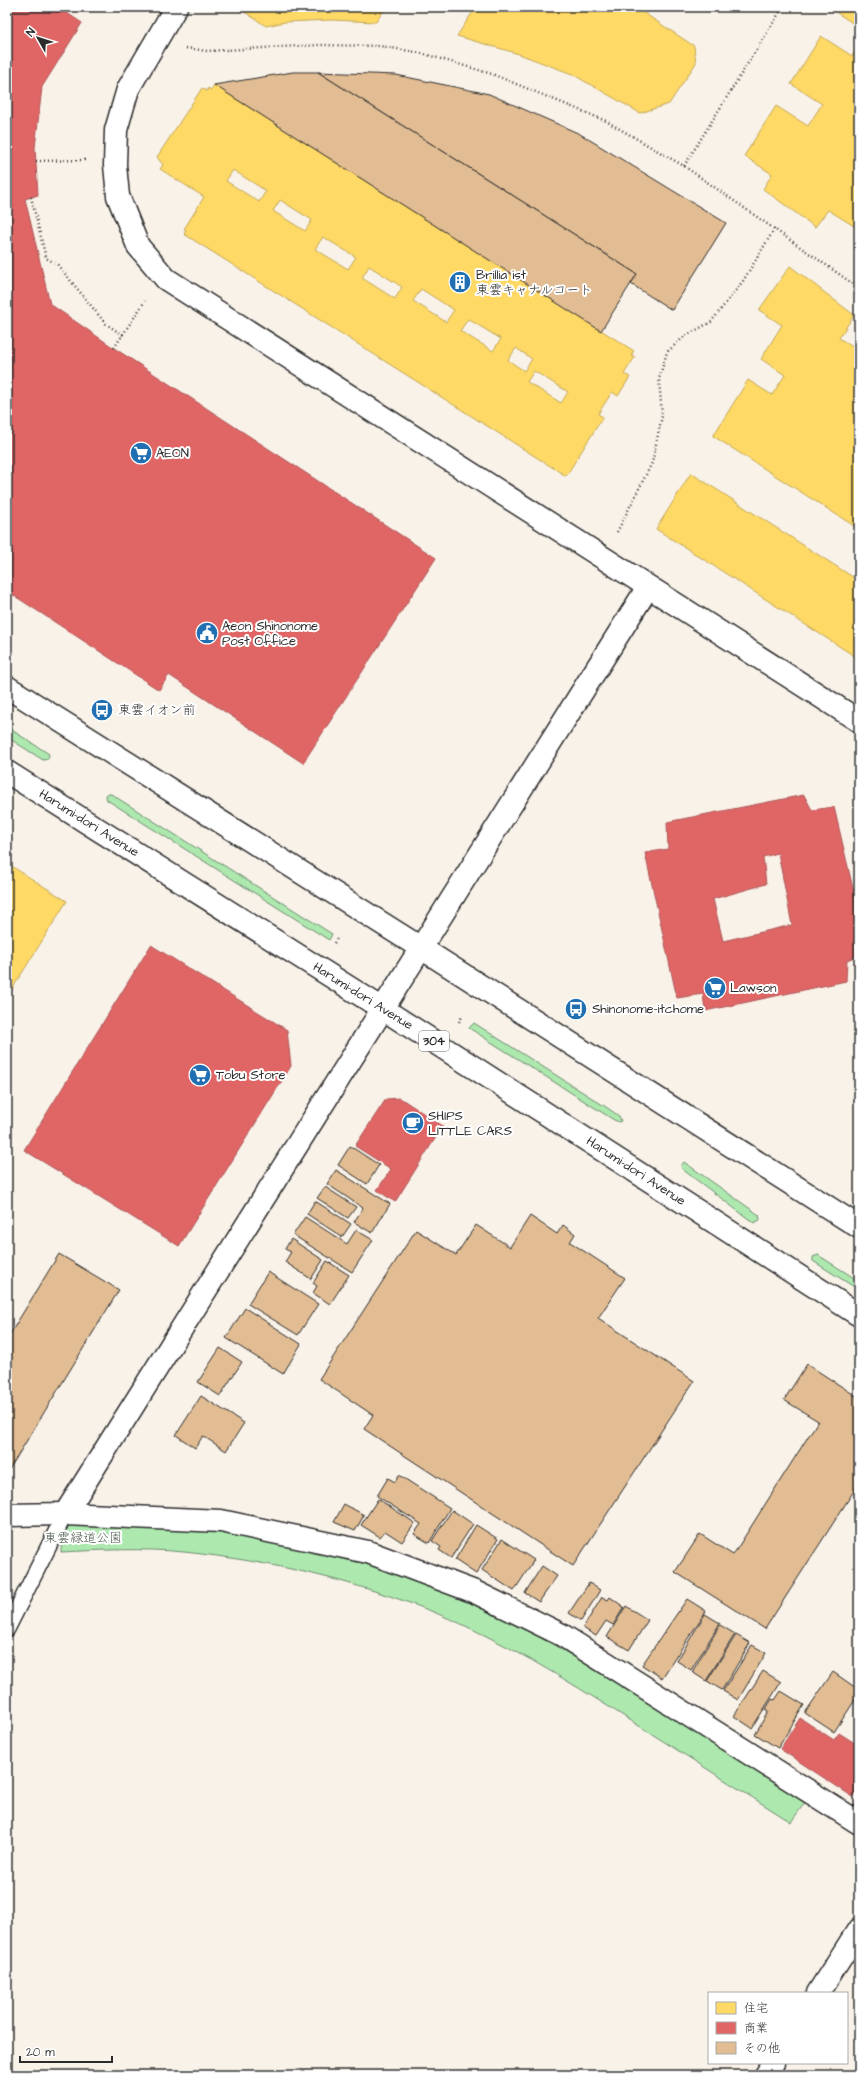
<svg xmlns="http://www.w3.org/2000/svg" width="866" height="2082" viewBox="0 0 866 2082" font-family="'Architects Daughter','Klee One',sans-serif">
<rect width="100%" height="100%" fill="#f9f2e9"/>
<filter id="ink" filterUnits="userSpaceOnUse"><feTurbulence type="fractalNoise" baseFrequency=".025" numOctaves="2"/><feDisplacementMap in="SourceGraphic" scale="8" xChannelSelector="R" yChannelSelector="G"/><feConvolveMatrix kernelMatrix="1 2 1 2 8 2 1 2 1" color-interpolation-filters="sRGB"/></filter>
<g filter="url(#ink)">
<g fill="#ade9af" stroke="#6c8a6d">
<path d="M7 727 49 754 48 759 43 760 7 737Z"/>
<path d="M107 794H111L332 934 329 940 107 800 106 796Z"/>
<path d="M474 1023 606 1107 619 1116 621 1121 619 1122 614 1120 469 1028Z"/>
<path d="M684 1162 759 1215 760 1220 754 1223 682 1169 681 1166Z"/>
<path d="M818 1255 859 1281V1290L813 1261V1257Z"/>
<path d="M62 1525 219 1530 356 1559 403 1574 479 1606 513 1622 561 1649 806 1801 791 1822C736 1787 680 1752 625 1717 565 1679 502 1640 436 1613 356 1581 270 1561 184 1552 143 1548 102 1550 61 1552Z"/>
</g>
<g fill="#ffd966" stroke="#bfa554" fill-rule="evenodd">
<path d="M237 7H386L376 22 331 20 285 22 266 26Z"/>
<path d="M476 7H635L694 46 696 63 669 104 640 113 572 74 519 54 457 36Z"/>
<path d="M841 7H859V27L837 13Z"/>
<path d="M821 36 852 56 859 45V229L828 210 815 227 763 189 772 174 744 156 776 106 808 126 822 104 791 84Z"/>
<path d="M214 85 634 351 631 355 635 357 624 374 630 377 618 396 612 392 598 414 603 417 566 476 184 234 186 230 184 229 204 197 160 169 163 165 157 157 202 88 207 91 208 88 211 90ZM233 170 266 191 259 202 226 181ZM280 200 312 220 305 231 273 211ZM323 237 356 257 348 269 315 249ZM369 266 402 287 395 299 362 278ZM421 289 454 310 446 322 413 301ZM468 319 501 339 493 351 460 331ZM516 348 532 359 524 371 508 360ZM534 371 568 392 561 403 527 382Z"/>
<path d="M790 266 854 315 839 338 859 351V529L713 436 748 380 772 395 785 375 761 359 782 325 759 310Z"/>
<path d="M691 473 859 581V659L656 529Z"/>
<path d="M8 864 67 901 7 997V866Z"/>
</g>
<g fill="#e06666" stroke="#aa5454" fill-rule="evenodd">
<path d="M7 7H58L82 23 42 87 35 148 38 195 25 199 50 304 114 348 436 558 303 763 169 675 159 690 7 591Z"/>
<path d="M804 795 812 810 834 807 859 914V955L847 960 846 981 705 1011 703 994 677 998 645 853 668 849 667 822ZM778 853 792 925 723 941 713 899 766 884 763 857Z"/>
<path d="M151 945 287 1030 291 1066 179 1246 24 1150Z"/>
<path d="M400 1098 443 1126 395 1202 377 1190 391 1169 355 1146 386 1099Z"/>
<path d="M800 1718 834 1740 839 1733 858 1745 853 1752 859 1756V1788L853 1797 780 1749Z"/>
</g>
<g fill="#e2bd93" stroke="#2b2b2b">
<path d="M293 72H318L637 274 601 331 214 85Z"/>
<path d="M318 72 396 75 489 94 580 134 726 223 672 310 631 284 637 274Z"/>
<path d="M350 1146 379 1165 367 1184 338 1165Z"/>
<path d="M336 1170 390 1204 372 1233 354 1222 363 1208 327 1184Z"/>
<path d="M325 1187 356 1207 348 1218 317 1198Z"/>
<path d="M315 1201 351 1224 342 1237 307 1214Z"/>
<path d="M530 1216 557 1234 563 1225 575 1234 570 1242 625 1278 598 1318 694 1381 573 1566 364 1429 373 1415 319 1379 416 1230 456 1255 476 1225 510 1247Z"/>
<path d="M305 1217 347 1244 356 1230 373 1240 352 1272 293 1235Z"/>
<path d="M291 1239 323 1260 311 1279 285 1262 291 1252 285 1249Z"/>
<path d="M59 1254 119 1290 7 1473V1339Z"/>
<path d="M327 1261 349 1275 330 1304 313 1293 317 1286 313 1283Z"/>
<path d="M268 1272 318 1304 298 1335 248 1304Z"/>
<path d="M245 1308 301 1344 283 1374 226 1338Z"/>
<path d="M220 1348 242 1362 220 1396 198 1382Z"/>
<path d="M807 1364 859 1398V1483L765 1629 675 1572 700 1534 733 1555 818 1421 784 1400Z"/>
<path d="M201 1396 244 1423 226 1451 203 1436 195 1448 176 1435Z"/>
<path d="M399 1475 450 1508 429 1543 414 1534 421 1524 377 1496 388 1478 395 1482Z"/>
<path d="M378 1499 415 1523 402 1542 385 1531 380 1537 361 1525Z"/>
<path d="M344 1504 364 1515 355 1531 334 1522Z"/>
<path d="M452 1510 473 1524 451 1558 439 1550 441 1547 432 1541Z"/>
<path d="M476 1525 498 1539 476 1574 455 1560Z"/>
<path d="M502 1539 534 1560 514 1591 482 1570Z"/>
<path d="M542 1566 557 1576 539 1602 525 1593Z"/>
<path d="M589 1583 600 1590 581 1621 569 1613Z"/>
<path d="M602 1597 608 1600 610 1597 624 1607 613 1625 606 1621 596 1636 583 1628Z"/>
<path d="M687 1599 706 1611 662 1678 642 1665Z"/>
<path d="M626 1606 648 1620 629 1650 607 1637Z"/>
<path d="M705 1614 720 1623 691 1670 677 1661Z"/>
<path d="M720 1625 735 1634 706 1681 692 1672Z"/>
<path d="M736 1635 750 1643 722 1690 707 1681Z"/>
<path d="M752 1645 766 1653 738 1700 723 1691Z"/>
<path d="M763 1671 781 1682 752 1728 734 1716Z"/>
<path d="M833 1672 859 1690V1694L834 1732 805 1713Z"/>
<path d="M781 1691 804 1705 778 1748 755 1734 768 1712 765 1710 772 1699 775 1700Z"/>
</g>
<g fill="none" stroke-linecap="round" stroke-linejoin="round">
<g stroke="#2b2b2b" stroke-width="18">
<path id="service" d="M7 1629 65 1514"/>
</g>
<g stroke="#2b2b2b" stroke-width="25">
<path id="minor" d="M7 1515 65 1514 221 1521 368 1552 475 1592 562 1635 859 1823"/>
</g>
<g stroke="#2b2b2b" stroke-width="25">
<g id="tertiary">
<path d="M176 7 128 89 116 130 115 165 118 196 138 246 166 279 859 721"/>
<path d="M65 1514 648 587"/>
<path d="M818 1993 859 1929"/>
<path d="M765 2075 773 2063"/>
</g>
</g>
<g stroke="#2b2b2b" stroke-width="25">
<g id="primary">
<path d="M7 687 421 948 859 1227"/>
<path d="M7 772 383 1009 859 1315"/>
</g>
</g>
<g stroke="#2b2b2b" stroke-width="2.5" stroke-dasharray="1 3" stroke-linecap="butt">
<path d="M186 48 207 51 319 45 380 46 421 53 492 74 606 121 684 166 859 288"/>
<path d="M36 161 85 160"/>
<path d="M684 166 783 7"/>
<path d="M31 197 46 258 57 264 106 324 123 335"/>
<path d="M114 348 145 301"/>
<path d="M617 532 652 463 662 416 659 379 667 352 685 336 711 322 743 281 775 228"/>
<path d="M334 943 338 937"/>
<path d="M459 1022 463 1015"/>
</g>
<use href="#service" stroke="#fff" stroke-width="15"/>
<use href="#minor" stroke="#fff" stroke-width="22"/>
<use href="#tertiary" stroke="#fff" stroke-width="22"/>
<use href="#primary" stroke="#fff" stroke-width="22"/>
</g>
</g>
<defs>
<g id="building-disc" transform="scale(1.15)"><circle r="9.5" fill="#1f6fb2" stroke="#fff"/><path d="M-4-6H4V6H1V3H-1V6H-4ZM-2.5-4.3h1.7v1.8h-1.7ZM.8-4.3h1.7v1.8H.8ZM-2.5-1h1.7V.8h-1.7ZM.8-1h1.7V.8H.8Z" fill="#fff"/></g>
<g id="supermarket-disc" transform="scale(1.15)"><circle r="9.5" fill="#1f6fb2" stroke="#fff"/><path d="M-6-5.5h2.5l.6 2H6L4.5 2H-2.5L-4.4-4H-6ZM-1.5 3.2a1.3 1.3 0 1 0 .1 0ZM3 3.2a1.3 1.3 0 1 0 .1 0Z" fill="#fff"/></g>
<g id="civic-disc" transform="scale(1.15)"><circle r="9.5" fill="#1f6fb2" stroke="#fff"/><path d="M-.6-6.5H3V-4.5H.6V-3L4-1V1h2V6H-6V1h2V-1L-.6-3ZM-1.2 2.5V6h2.4V2.5Z" fill="#fff"/></g>
<g id="bus-disc" transform="scale(1.15)"><circle r="9.5" fill="#1f6fb2" stroke="#fff"/><path d="M-5-6H5V4H4V6H2V4H-2V6H-4V4H-5ZM-3.5-4V0h7V-4ZM-3.5 1.2v1.5H-2V1.2ZM2 1.2v1.5H3.5V1.2Z" fill="#fff"/></g>
<g id="cafe-disc" transform="scale(1.15)"><circle r="9.5" fill="#1f6fb2" stroke="#fff"/><path d="M-5.5-4.5H6V0H3Q3 3.5 0 3.5H-2.5Q-5.5 3.5-5.5 0ZM3-3.2v2h1.7v-2ZM-6 4.5H4V6H-6Z" fill="#fff"/></g>
</defs>
<g fill-rule="evenodd">
<use href="#building-disc" x="460" y="282"/>
<use href="#supermarket-disc" x="141" y="453"/>
<use href="#civic-disc" x="207" y="633"/>
<use href="#bus-disc" x="102" y="710"/>
<use href="#supermarket-disc" x="715" y="988"/>
<use href="#bus-disc" x="576" y="1009"/>
<use href="#supermarket-disc" x="200" y="1075"/>
<use href="#cafe-disc" x="413" y="1123"/>
</g>
<g text-anchor="middle" dominant-baseline="central" stroke-width="4" stroke-linejoin="round" paint-order="stroke">
<rect fill="#fff" stroke="#6b6b6b" stroke-width="1" x="419" y="1031" width="30" height="20" rx="3"/>
<g font-size="12" font-weight="bold" fill="#2b2b2b">
<text x="434" y="1041">304</text>
</g>
<g font-size="13" fill="#2b2b2b" stroke="#fff" text-anchor="start">
<text x="476" y="275">Brillia ist<tspan x="476" dy="15">東雲キャナルコート</tspan></text>
<text x="156" y="453">AEON</text>
<text x="222" y="626">Aeon Shinonome<tspan x="222" dy="15">Post Office</tspan></text>
<text x="118" y="710">東雲イオン前</text>
<text x="730" y="988">Lawson</text>
<text x="592" y="1009">Shinonome-itchome</text>
<text x="216" y="1075">Tobu Store</text>
<text x="428" y="1116">SHIPS<tspan x="428" dy="15">LITTLE CARS</tspan></text>
</g>
<g font-size="13" fill="#2b2b2b" stroke="#fff">
<text transform="translate(89 823) rotate(32)">Harumi-dori Avenue</text>
<text transform="translate(363 996) rotate(32)">Harumi-dori Avenue</text>
<text transform="translate(636 1171) rotate(33)">Harumi-dori Avenue</text>
</g>
<g font-size="13" fill="#4c5a4c" stroke="#fff">
<text x="83" y="1538">東雲緑道公園</text>
</g>
</g>
<rect width="866" height="2082" fill="none" stroke="#fff" stroke-width="24"/>
<rect x="12" y="12" width="842" height="2058" fill="none" stroke="#2b2b2b" stroke-width="1.5" filter="url(#ink)"/>
<rect x="708" y="1992" width="140" height="72" fill="#ffffff" stroke="#aaaaaa"/>
<rect x="716" y="2002" width="20" height="12" fill="#ffd966" stroke="#aaaaaa"/>
<text x="744" y="2012" font-size="12" fill="#2b2b2b">住宅</text>
<rect x="716" y="2022" width="20" height="12" fill="#e06666" stroke="#aaaaaa"/>
<text x="744" y="2032" font-size="12" fill="#2b2b2b">商業</text>
<rect x="716" y="2042" width="20" height="12" fill="#e2bd93" stroke="#aaaaaa"/>
<text x="744" y="2052" font-size="12" fill="#2b2b2b">その他</text>
<g transform="translate(38 38) rotate(309)" stroke="#ffffff" stroke-width="3" paint-order="stroke">
<path d="M0-3L7 15L0 10L-7 15Z" fill="#2b2b2b"/>
<text y="-6" font-size="11" font-weight="bold" text-anchor="middle" fill="#2b2b2b">N</text>
</g>
<path d="M20 2056v6h92v-6" fill="none" stroke="#2b2b2b" stroke-width="2"/>
<text x="26" y="2056" font-size="12" fill="#2b2b2b" stroke="#ffffff" stroke-width="3" paint-order="stroke">20 m</text>
</svg>
